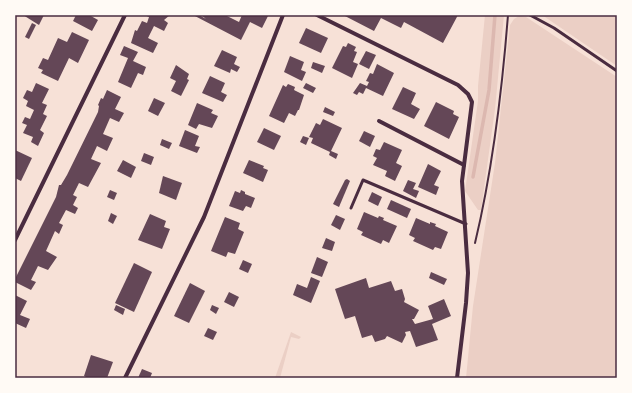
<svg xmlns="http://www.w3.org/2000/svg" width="632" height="393" viewBox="0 0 632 393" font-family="Rubik,sans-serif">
<rect width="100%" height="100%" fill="#f7e1d7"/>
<g fill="#ebcfc5">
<path d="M485 15H504L495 109 481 210H478L465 191 478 101V86Z"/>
<path d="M542 15H617V66Z"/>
<path d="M519 16 526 17 617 77V378H466L473 306 495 163 510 25 514 19Z"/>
<path d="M291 332 301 337 299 339 291 337 280 378H275Z"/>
</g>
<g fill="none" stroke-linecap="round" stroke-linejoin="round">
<path stroke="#dcb8b0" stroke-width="3.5" d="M473 177 489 90 495 15"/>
</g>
<g fill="#644757">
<path d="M23 15H44L39 25Z"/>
<path d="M76 15H91V16L98 20 92 31 73 21Z"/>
<path d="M144 15H170L164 20 168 23 164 31 154 26 148 38 158 43 153 53 131 43 135 30 137 31 142 21 147 23 149 17Z"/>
<path d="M193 15H199L206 19 201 15H225L239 22 242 15 268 16 262 28 250 22 241 40Z"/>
<path d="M343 15H458L443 43 404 22 401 28 381 18 374 31Z"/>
<path d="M32 23 36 25 29 39 25 37Z"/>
<path d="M306 28 328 38 321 53 299 43Z"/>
<path d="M72 32 89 40 78 63 69 58 58 81 41 73 43 70 38 68 43 58 48 60 58 38 67 42Z"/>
<path d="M348 43 356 47 354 51 357 52 353 62 358 64 352 78 332 68 343 46 346 47Z"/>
<path d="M124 46 138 52 133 61 146 67 143 75 138 73 131 88 118 82 128 58 120 55Z"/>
<path d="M222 50 237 57 234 64 240 67 237 72 231 69 230 73 214 66Z"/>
<path d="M366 51 376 55 369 69 359 64Z"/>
<path d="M290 56 304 62 301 70 306 72 302 81 284 72Z"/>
<path d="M313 62 325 66 322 73 311 68Z"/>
<path d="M377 64 394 73 383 96 366 88 363 94 359 92 357 95 353 93 360 83 367 86 369 82 366 81 370 73 373 74Z"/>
<path d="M176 65 189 74 187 79 189 80 181 96 171 91 176 81 170 78Z"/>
<path d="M210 76 225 83 221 92 227 95 223 102 202 93Z"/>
<path d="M36 83 49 89 42 103 47 105 43 114 47 116 40 130 44 133 38 146 31 142 33 137 23 133 27 125 22 123 25 117 30 119 34 110 26 106 28 101 23 98 27 90 32 92Z"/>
<path d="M306 83 316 88 313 93 303 88Z"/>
<path d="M288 84 295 87 294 90 304 95 299 110H298L295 116 289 113 284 123 269 116 283 85 286 87Z"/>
<path d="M403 87 416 93 411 104 420 109 414 119 392 109Z"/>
<path d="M107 90 121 97 115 109 124 113 119 122 110 118 103 134 113 138 107 151 97 146 91 159 101 163 88 187 79 183 73 195 77 197 73 205 78 208 75 214 66 210 59 223 63 225 59 234 55 231 46 251 57 257 48 270 38 266 31 280 36 282 31 290 15 282V279L56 197 59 185H61L67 175 98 112 99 106 98 105 101 98 103 99Z"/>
<path d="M154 98 165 103 158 116 148 111Z"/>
<path d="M436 102 454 111 453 114 459 117 449 139 424 126Z"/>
<path d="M197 103 213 110 211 113 218 116 212 128 199 124 196 129 188 125Z"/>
<path d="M325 107 335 112 333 116 323 112Z"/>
<path d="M323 119 342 128 331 151 338 154 336 159 329 155 330 152 311 143 313 138 309 137 316 123 320 125Z"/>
<path d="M264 128 281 136 274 150 257 142Z"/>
<path d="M185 130 199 136 195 146 200 147 197 153 179 146Z"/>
<path d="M364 131 375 136 370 147 359 141Z"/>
<path d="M303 136 309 138 306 145 300 142Z"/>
<path d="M162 139 172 143 169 149 160 145Z"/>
<path d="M384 142 402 150 396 163 402 166 395 181 385 176 387 171 373 165 377 158 373 156 376 149 380 150Z"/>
<path d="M15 150 32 158 21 181 15 178Z"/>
<path d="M144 153 154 157 151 165 141 161Z"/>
<path d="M123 160 136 167 131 178 117 171Z"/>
<path d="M249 160 264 166 263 168 268 170 263 182 243 173Z"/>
<path d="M428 164 441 171 434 185 439 187 436 195 418 187Z"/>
<path d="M163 176 182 183 176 200 159 193Z"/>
<path d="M347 179 350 181 339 207 333 204 345 180Z"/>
<path d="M408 180 416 183 413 189 419 191 416 198 403 191Z"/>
<path d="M110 190 117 193 114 200 107 197Z"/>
<path d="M241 190 245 192V194L255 198 251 208 246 206 243 211 229 206 235 191 240 193Z"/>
<path d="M372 192 382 197 378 206 368 201Z"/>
<path d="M391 200 411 209 407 218 387 209Z"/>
<path d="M364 212 378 218 379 216 384 218 383 220 397 226 389 243 383 240 381 244 361 235 363 232 357 229Z"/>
<path d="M111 213 117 216 113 224 108 221Z"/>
<path d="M150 214 166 221 164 227 170 229 162 249 138 240Z"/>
<path d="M336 215 345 219 340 230 331 225Z"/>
<path d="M225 217 240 223 238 229 244 232 235 254 228 252 226 257 211 251Z"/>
<path d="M416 218 430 224V222L436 224 435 226 448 232 441 249 435 247 433 250 413 241 415 238 409 235Z"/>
<path d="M326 238 335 242 332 251 322 248Z"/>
<path d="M317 257 328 262 322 277 311 273Z"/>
<path d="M243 260 252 264 248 273 239 269Z"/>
<path d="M134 263 152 272 134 312 115 303Z"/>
<path d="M431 272 447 279 444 285 429 278Z"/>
<path d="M311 277 320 281 311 303 293 295 297 284 307 288Z"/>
<path d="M366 278 369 288 391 281 395 291 402 289 405 299 404 302 419 310 414 319H412L415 324 433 319 428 306 444 299 451 316 432 324 438 340 416 347 410 331 405 332 406 335 402 343 387 336 385 339 375 342 372 335 362 338 355 316 345 319 335 289Z"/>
<path d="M190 283 205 291 189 323 174 316Z"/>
<path d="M229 292 239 297 234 307 224 302Z"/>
<path d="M15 295 27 301 20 315 30 319 26 328 15 323Z"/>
<path d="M116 305 125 309 123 315 114 310Z"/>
<path d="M212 305 219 308 216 314 210 310Z"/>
<path d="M208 328 217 332 213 340 204 336Z"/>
<path d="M91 355 113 362 107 378H88L84 376Z"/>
<path d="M142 369 152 373 150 378H138Z"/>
</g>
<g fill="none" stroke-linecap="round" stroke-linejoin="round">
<path stroke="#4a2c40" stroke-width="2" d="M475 243C493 168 502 92 508 15"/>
<g stroke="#4a2c40" stroke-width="3">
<path d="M530 15 554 28 617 71"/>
<path d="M351 208 363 180 466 224"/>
</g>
<g stroke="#4a2c40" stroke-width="4">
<path d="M317 15 458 85 468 94 472 102 462 181 468 273 466 303 457 378"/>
<path d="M379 121 464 165"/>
<path d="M15 240 125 15"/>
<path d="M125 378 204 217 283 15"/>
</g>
</g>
<rect width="632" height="393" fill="none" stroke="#fffaf5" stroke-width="32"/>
<rect x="16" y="16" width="600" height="361" fill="none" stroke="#4a2c40" stroke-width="1.5"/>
</svg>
